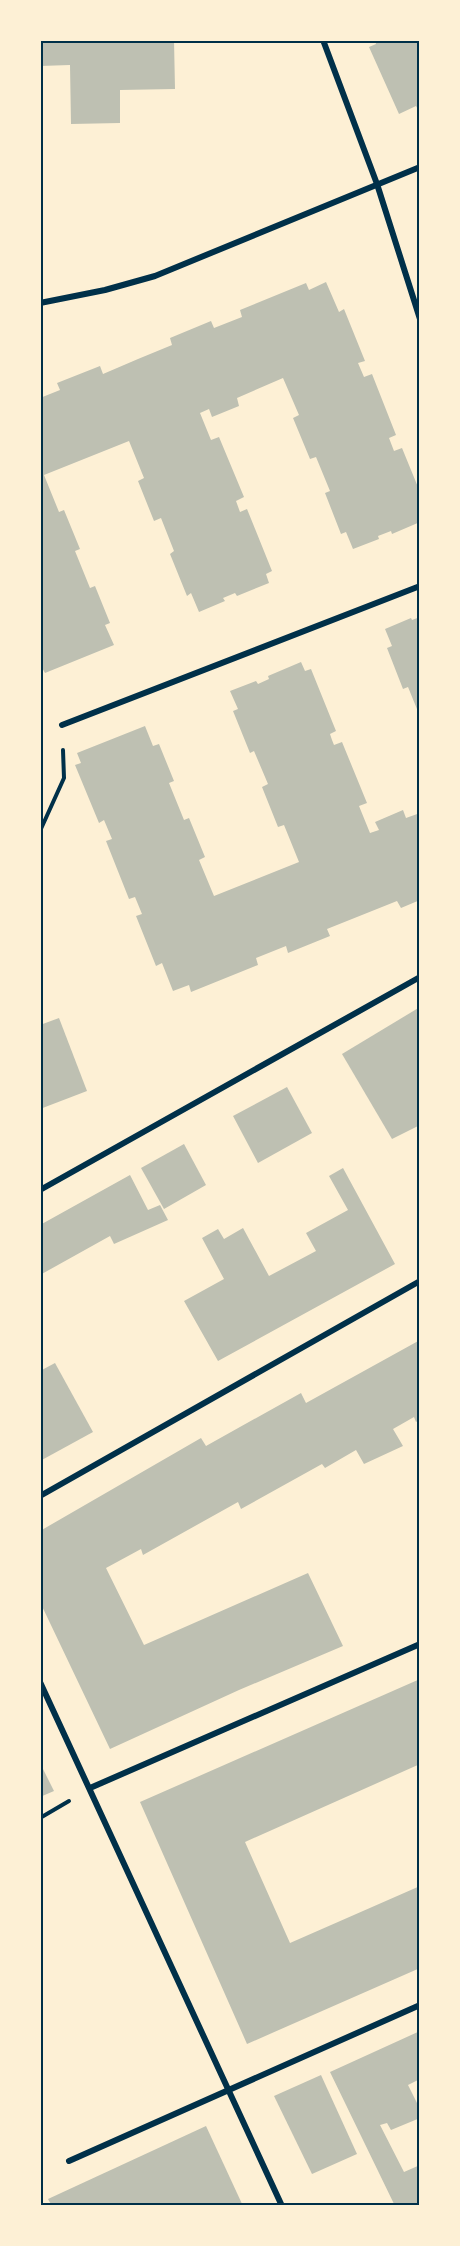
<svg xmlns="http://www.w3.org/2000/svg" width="460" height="2246" viewBox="0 0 460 2246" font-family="'Varela Round',sans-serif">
<rect width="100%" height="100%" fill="#fdf0d5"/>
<g fill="#bec0b2">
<path d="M40 40H174L175 89 120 90V123L71 124 70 65 40 66Z"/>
<path d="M375 40H420V113L416 106 399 114 369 47 376 44Z"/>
<path d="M326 282 339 312 344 309 365 361 358 363 364 377 372 374 396 435 389 438 394 451 402 448 420 492V522L392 534 391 531 378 536 379 539 353 549 346 532 341 534 325 493 330 491 316 457 310 459 293 418 299 415 283 378 237 398 239 406 212 417 209 409 200 413 211 440 219 437 244 497 236 501 240 512 247 509 272 571 266 574 269 583 237 596 235 593 223 598 225 601 199 612 191 593 187 596 170 554 174 551 161 518 154 521 138 481 144 478 129 441 44 475 59 512 64 510 80 549 75 551 90 588 95 586 110 623 105 625 114 645 45 673 40 664V398L60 390 57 383 100 366 103 374 138 359 172 345 170 338 211 321 214 328 242 317 240 310 306 283 309 290Z"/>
<path d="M420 617V714H419L408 687 403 689 387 648 392 646 385 629 411 618 412 620Z"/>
<path d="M301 662 305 671 311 669 336 731 330 734 332 740 334 745 342 742 367 803 359 806 370 833 379 830 375 822 403 810 406 818 420 813V900L401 908 397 901 327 929 330 936 288 953 286 946 256 958 258 965 191 992 189 985 173 991 162 963 156 966 136 916 142 914 135 897 129 899 106 841 112 839 104 820 99 823 75 765 81 763 77 753 145 726 153 746 159 744 174 781 169 783 184 820 189 818 205 857 199 860 214 896 299 862 284 825 278 827 262 787 268 784 254 751 250 753 233 711 238 709 230 691 256 681 258 684 269 679 268 676Z"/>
<path d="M420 1007V1125L392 1139 342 1054Z"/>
<path d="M59 1018 87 1091 40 1109V1025Z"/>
<path d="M287 1087 312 1133 258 1163 233 1116Z"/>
<path d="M184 1144 206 1185 164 1209 141 1168Z"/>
<path d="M343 1168 395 1264 218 1361 184 1301 224 1279 202 1238 218 1229 224 1239 243 1228 269 1276 316 1251 306 1233 348 1210 329 1176Z"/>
<path d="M130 1175 148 1210 160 1205 168 1220 114 1244 110 1236 40 1275V1225Z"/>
<path d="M420 1340V1419L416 1422 414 1417 393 1429 403 1446 364 1464 356 1450 325 1468 322 1464 241 1509 238 1502 143 1555 141 1549 106 1568 144 1645 308 1573 343 1646 239 1690 110 1749 40 1602V1531L201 1438 206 1446 301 1393 306 1403Z"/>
<path d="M55 1363 93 1432 40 1461V1371Z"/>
<path d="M420 1679V1764L245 1842 290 1943 420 1886V1968L247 2044 140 1802Z"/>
<path d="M40 1763 54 1791 40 1797Z"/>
<path d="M420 2031V2079L408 2085 420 2109V2118L391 2130 387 2123 380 2125 404 2172 420 2165V2206H395L330 2072Z"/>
<path d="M321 2075 357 2154 312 2174 274 2096Z"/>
<path d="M206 2126 243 2206H52L48 2199Z"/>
</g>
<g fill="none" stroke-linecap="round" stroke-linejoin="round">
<g stroke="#003049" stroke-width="4">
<path d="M40 831 64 778 63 750"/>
<path d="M40 1818 69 1801"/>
</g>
<g stroke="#003049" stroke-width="6">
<path d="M323 40 377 184 420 319"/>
<path d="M40 303 105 290 155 276 420 167"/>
<path d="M62 725 420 586"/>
<path d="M40 1190 420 977"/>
<path d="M40 1496 420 1281"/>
<path d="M40 1682 282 2206"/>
<path d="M90 1788 420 1644"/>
<path d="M69 2161 420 2005"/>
</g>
</g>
<rect width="460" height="2246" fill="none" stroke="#fdf0d5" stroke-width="84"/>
<rect x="42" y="42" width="376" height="2162" fill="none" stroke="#003049" stroke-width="2"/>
</svg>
